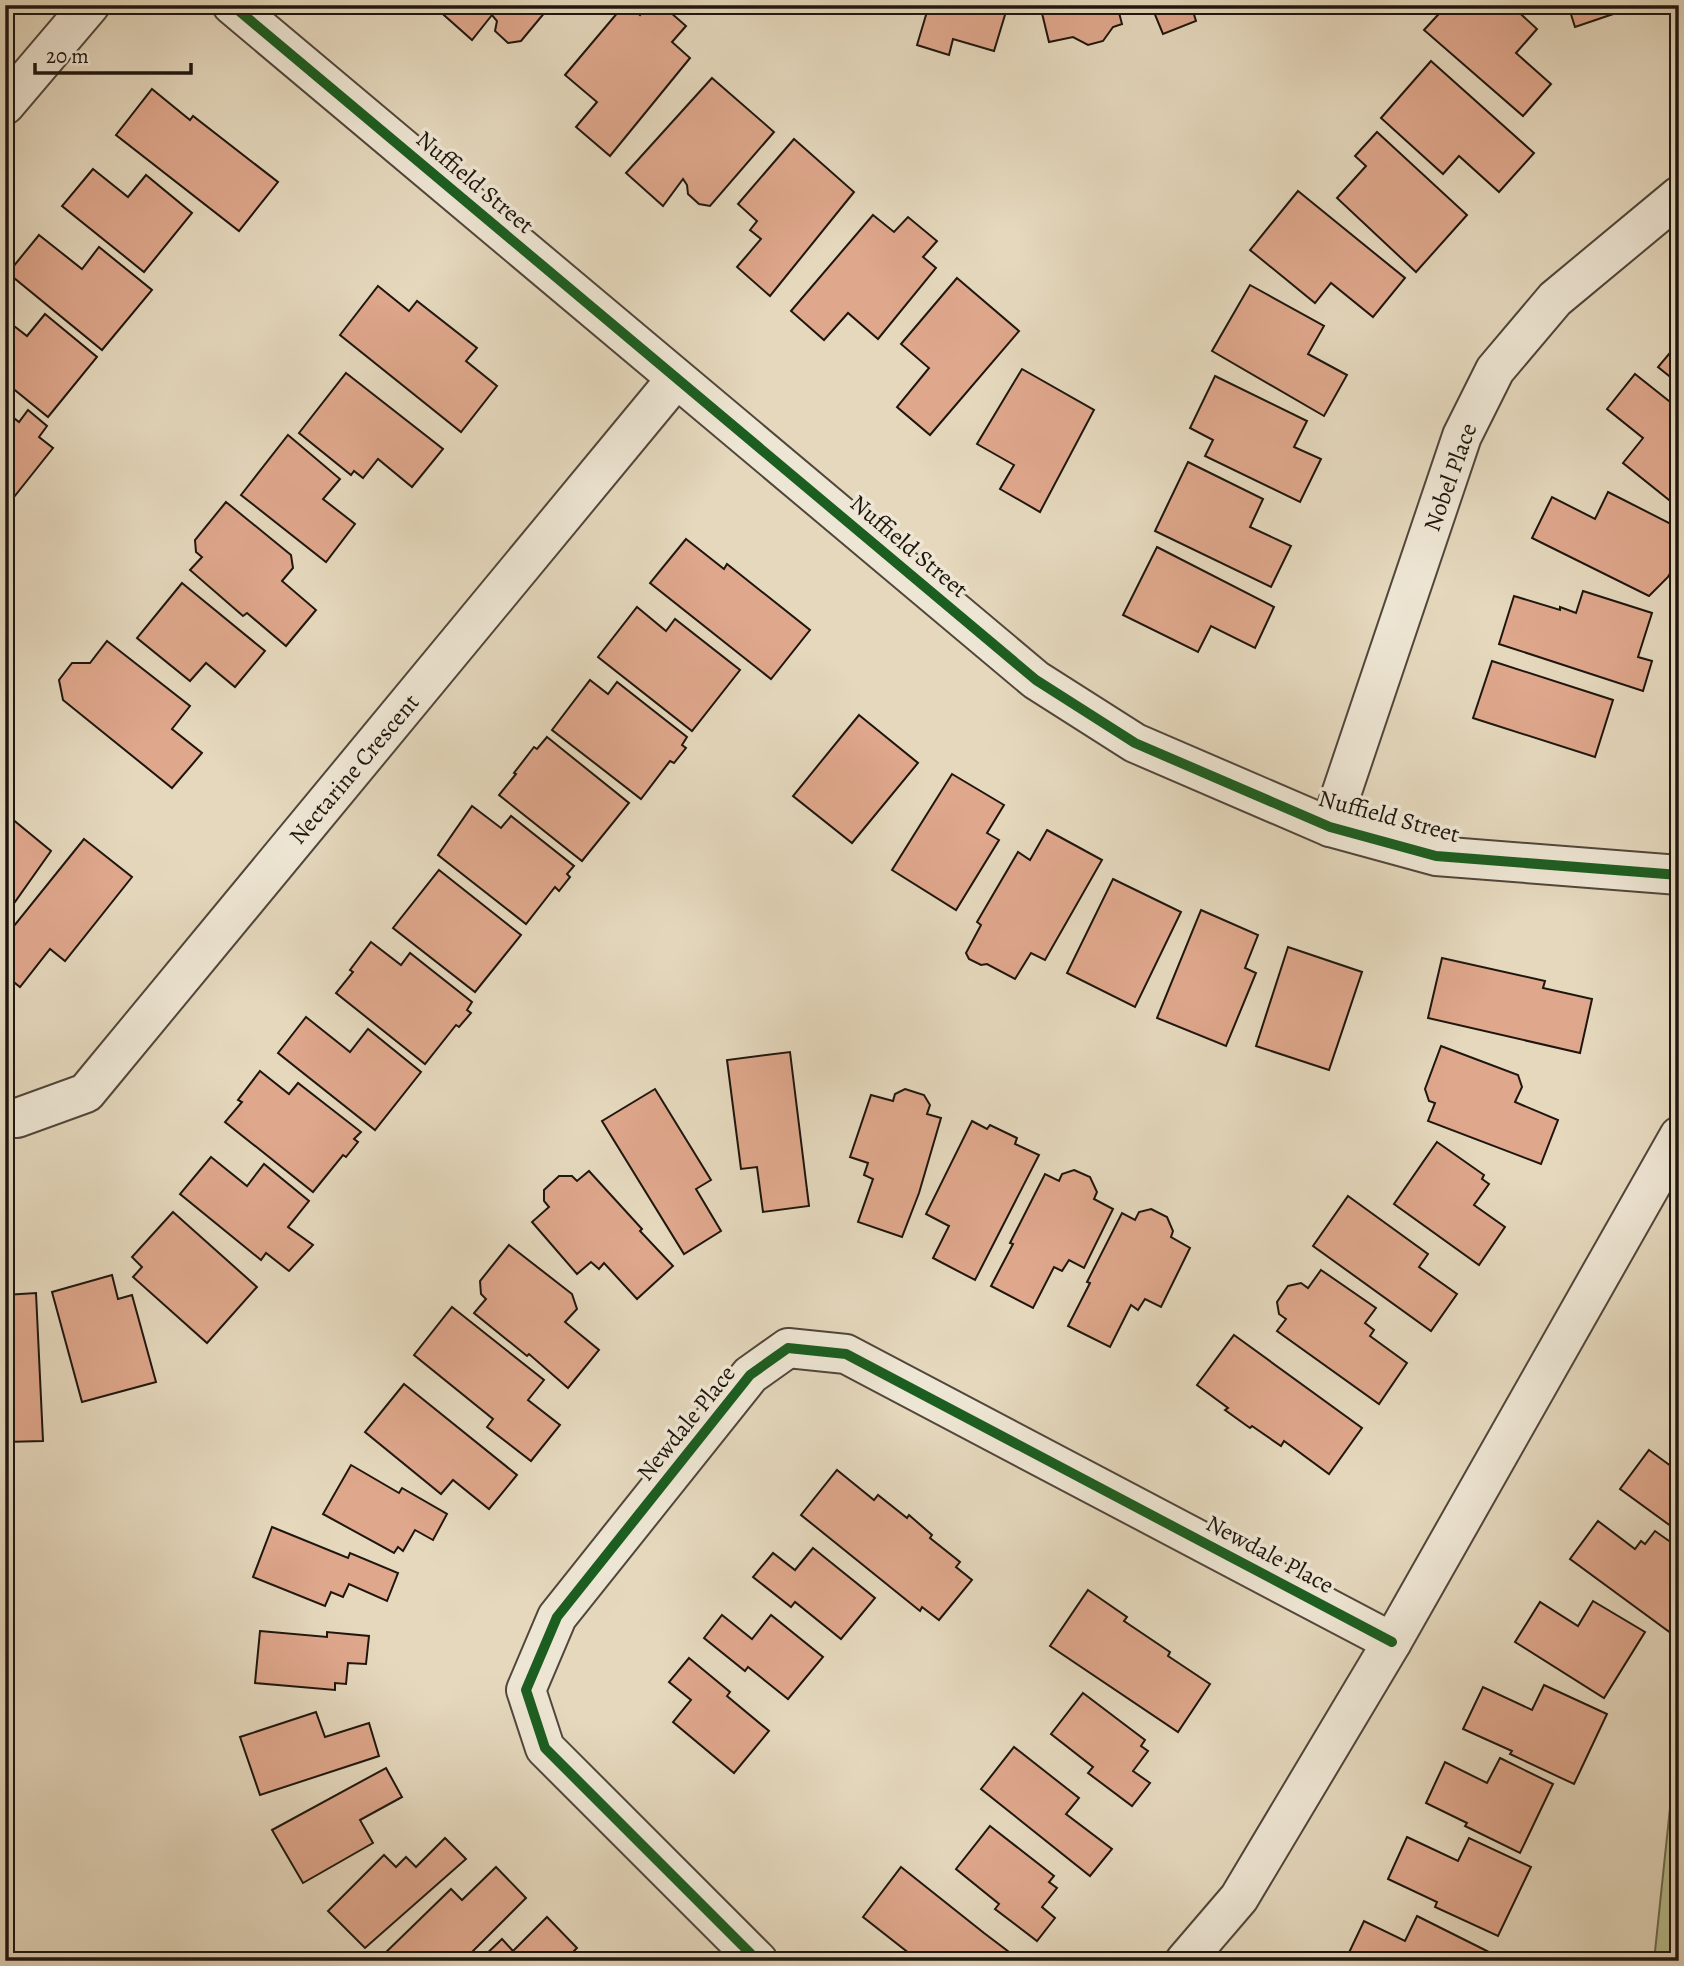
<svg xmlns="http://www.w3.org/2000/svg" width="1684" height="1966" viewBox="0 0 1684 1966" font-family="Alegreya,serif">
<rect width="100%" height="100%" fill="#e5d8bd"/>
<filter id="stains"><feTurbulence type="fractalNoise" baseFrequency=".00286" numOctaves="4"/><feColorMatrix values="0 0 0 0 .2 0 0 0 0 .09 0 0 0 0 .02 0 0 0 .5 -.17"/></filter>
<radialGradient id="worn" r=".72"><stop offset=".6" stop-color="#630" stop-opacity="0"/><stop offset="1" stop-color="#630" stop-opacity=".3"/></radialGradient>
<path fill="#b8be8f" stroke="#6b6a4e" stroke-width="2" d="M1679 1780V1961H1654L1672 1789Z"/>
<g fill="#dfa78c" stroke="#1e160e" stroke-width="2">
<path d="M438 5H551L521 41 508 43 495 31 497 21 492 15 472 40 436 8Z"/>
<path d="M624 5H628L640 15 648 5H662L686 26 672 42 690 58 610 156 576 127 597 102 565 75Z"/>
<path d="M853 5H896L893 13 883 8 868 14 854 8Z"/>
<path d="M929 5H1008L994 51 953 39 949 55 917 45Z"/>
<path d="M1040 5H1117L1122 24 1113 27 1103 41 1088 45 1073 37 1049 42Z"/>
<path d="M1151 5H1191L1196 21 1163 34Z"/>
<path d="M1447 5H1511L1537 29 1516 53 1551 84 1523 116 1424 30Z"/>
<path d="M1568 5H1620L1622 11 1575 27Z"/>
<path d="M1431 61 1534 153 1499 192 1459 156 1443 174 1381 118Z"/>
<path d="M712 78 774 132 710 206 699 204 688 194 687 185 683 179 663 206 626 173Z"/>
<path d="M152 89 190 120 193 116 278 182 239 231 116 135Z"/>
<path d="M1377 132 1467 215 1416 272 1337 198 1366 166 1355 156Z"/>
<path d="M794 139 854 192 770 296 737 267 761 239 750 230 757 221 738 204Z"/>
<path d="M93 169 128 197 146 175 192 213 144 272 62 206Z"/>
<path d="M1298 191 1405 278 1373 317 1331 283 1315 303 1250 250Z"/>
<path d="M873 215 894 232 908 217 937 241 923 257 936 268 878 339 848 313 824 340 791 311Z"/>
<path d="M39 235 82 269 99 247 152 290 102 350 8 273Z"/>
<path d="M957 278 1019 331 930 435 897 407 929 368 901 344Z"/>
<path d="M1250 285 1324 326 1308 354 1347 375 1324 416 1212 351Z"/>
<path d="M378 286 409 311 417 301 477 348 466 361 497 386 461 432 340 335Z"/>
<path d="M45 314 97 357 48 417 5 382V319L27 336Z"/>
<path d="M1679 342V384L1658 367Z"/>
<path d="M1022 369 1094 410 1040 512 1000 489 1014 465 977 444Z"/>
<path d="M346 373 443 449 412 487 378 459 363 478 354 471 351 475 299 433Z"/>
<path d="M1635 374 1679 409V508L1623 463 1643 438 1607 409Z"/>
<path d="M1215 376 1307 421 1294 447 1321 459 1300 502 1205 456 1213 440 1190 428Z"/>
<path d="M28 410 47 426 39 437 53 448 14 497 5 491V411L19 422Z"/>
<path d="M288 435 340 479 323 499 355 524 326 562 241 495Z"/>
<path d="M1188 462 1263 499 1250 527 1291 546 1271 587 1155 531Z"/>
<path d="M1608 492 1679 528V535L1671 554 1672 570 1668 577 1649 596 1532 538 1552 497 1595 519Z"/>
<path d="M226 502 291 555 293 568 282 581 316 610 286 646 247 613 243 616 190 570 202 557 196 552 195 540Z"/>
<path d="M686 539 724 569 727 564 810 630 771 679 650 583Z"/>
<path d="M1157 547 1274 607 1255 648 1211 626 1198 652 1123 615Z"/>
<path d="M182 583 265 651 235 687 206 663 190 681 137 638Z"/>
<path d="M1583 591 1652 613 1638 657 1652 661 1643 691 1499 644 1514 596 1560 610V607L1576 613Z"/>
<path d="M637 607 666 631 675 619 740 670 692 731 598 657Z"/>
<path d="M107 641 190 706 172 729 202 753 172 788 63 700 59 680 72 663H90Z"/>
<path d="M1492 661 1613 700 1595 757 1473 718Z"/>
<path d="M590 680 608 694 617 682 687 737 682 745 686 748 674 763 670 761 641 799 552 730Z"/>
<path d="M859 715 918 763 852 843 793 796Z"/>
<path d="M547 737 629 803 582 861 499 795 516 774 514 773 534 747 537 749Z"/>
<path d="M952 774 1004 805 987 833 999 840 956 910 892 870Z"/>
<path d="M472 806 501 828 511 816 574 866 567 874 570 877 559 891 555 887 526 924 438 855Z"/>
<path d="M11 818 51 851 5 916V825Z"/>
<path d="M1047 830 1102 860 1045 960 1031 953 1015 979 987 964 981 965 969 959 966 953 981 925 977 922 1018 852 1030 860Z"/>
<path d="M84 839 132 877 65 961 50 949 20 987 5 975V937Z"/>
<path d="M439 870 521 935 475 992 393 928Z"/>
<path d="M1113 879 1181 912 1135 1007 1067 973Z"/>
<path d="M1201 910 1258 935 1245 968 1256 973 1226 1046 1157 1018Z"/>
<path d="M371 942 401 965 410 953 472 1002 467 1010 471 1013 459 1027 456 1025 425 1064 336 993 353 972 350 970Z"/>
<path d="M1288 947 1362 972 1329 1070 1256 1046Z"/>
<path d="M1442 958 1545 981 1543 988 1592 999 1580 1053 1428 1018Z"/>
<path d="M306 1017 350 1052 368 1029 421 1072 375 1130 278 1053Z"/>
<path d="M1441 1046 1518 1075 1522 1087 1515 1102 1558 1120 1541 1164 1428 1121 1435 1103 1429 1101 1425 1089Z"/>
<path d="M790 1052 809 1206 763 1212 757 1167 741 1169 727 1060Z"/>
<path d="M260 1071 289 1094 298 1083 361 1132 354 1139 358 1142 346 1157 343 1155 313 1192 225 1122 242 1102 238 1100Z"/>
<path d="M655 1089 711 1180 696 1189 721 1231 684 1254 602 1121Z"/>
<path d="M905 1089 924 1095 930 1105 927 1114 941 1118 919 1193 902 1237 858 1222 873 1179 864 1175 868 1163 850 1157 871 1095 893 1101 895 1094Z"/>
<path d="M972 1121 987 1129 990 1125 1017 1138 1015 1144 1039 1155 975 1280 933 1258 949 1226 926 1214Z"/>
<path d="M1437 1142 1484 1175 1482 1179 1489 1184 1474 1205 1505 1227 1479 1265 1394 1204Z"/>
<path d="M211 1157 247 1186 264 1164 309 1201 288 1227 313 1245 289 1271 266 1253 261 1260 180 1194Z"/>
<path d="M1074 1170 1090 1177 1097 1192 1094 1199 1113 1209 1084 1268 1069 1260 1062 1271 1054 1267 1033 1308 991 1286 1013 1244 1010 1243 1045 1174 1059 1181 1062 1174Z"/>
<path d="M589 1171 642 1229 640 1231 673 1266 637 1299 604 1263 599 1269 591 1262 577 1274 532 1222 549 1207 544 1201V1190L559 1176H572L577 1181Z"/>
<path d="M1348 1196 1428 1254 1419 1267 1457 1294 1431 1331 1313 1246Z"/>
<path d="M1151 1209 1167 1217 1173 1231 1171 1237 1190 1248 1161 1307 1145 1299 1138 1310 1131 1305 1110 1347 1068 1326 1090 1283 1087 1282 1122 1213 1135 1220 1139 1212Z"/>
<path d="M173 1212 257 1287 207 1343 133 1277 142 1267 132 1257Z"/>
<path d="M509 1245 572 1294 577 1309 565 1322 599 1350 568 1388 529 1354 527 1356 474 1313 486 1299 481 1294 480 1281Z"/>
<path d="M1321 1270 1376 1308 1365 1323 1374 1330 1370 1336 1407 1363 1379 1404 1277 1331 1286 1319 1279 1314 1277 1302 1288 1286 1301 1283 1308 1288Z"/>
<path d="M112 1275 118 1299 132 1295 156 1382 82 1402 52 1292Z"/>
<path d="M36 1293 43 1441 5 1442V1295Z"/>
<path d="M452 1307 544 1380 528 1400 560 1425 531 1461 487 1427 493 1419 414 1355Z"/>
<path d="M1234 1335 1362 1428 1329 1474 1284 1441 1281 1446 1252 1426 1250 1428 1225 1410 1228 1408 1197 1385Z"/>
<path d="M404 1384 517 1475 489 1509 453 1480 441 1494 365 1432Z"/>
<path d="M1649 1450 1679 1472V1532L1620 1489Z"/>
<path d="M351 1465 399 1493 402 1488 447 1514 433 1540 415 1530 403 1551 398 1547 394 1553 323 1514Z"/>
<path d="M837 1470 874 1500 878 1495 907 1518 909 1515 932 1535 930 1538 960 1562 956 1567 972 1580 939 1620 922 1607 920 1611 801 1515Z"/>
<path d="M1598 1521 1635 1549 1641 1541 1645 1544 1655 1531 1679 1548V1639L1570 1559Z"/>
<path d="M272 1527 348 1558 350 1553 398 1573 387 1601 349 1584 343 1597 331 1592 325 1606 253 1577Z"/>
<path d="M813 1548 875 1598 841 1639 795 1602 791 1607 753 1577 773 1553 795 1570Z"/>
<path d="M1088 1590 1127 1617 1124 1621 1170 1652 1168 1656 1210 1684 1178 1732 1050 1646Z"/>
<path d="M1593 1601 1645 1632 1604 1698 1515 1642 1540 1602 1578 1626Z"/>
<path d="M722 1615 752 1639 771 1615 823 1657 788 1699 748 1667 745 1671 704 1638Z"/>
<path d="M260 1631 327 1637V1632L369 1636 366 1664 348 1663 346 1684 335 1683V1690L255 1683Z"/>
<path d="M689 1658 730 1692 727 1696 769 1731 734 1773 673 1722 691 1700 669 1682Z"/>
<path d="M1544 1685 1607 1714 1574 1784 1510 1754 1512 1751 1463 1729 1483 1687 1532 1710Z"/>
<path d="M1083 1693 1145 1740 1141 1746 1148 1751 1133 1771 1150 1783 1132 1806 1088 1773 1093 1767 1051 1734Z"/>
<path d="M316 1712 325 1737 369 1723 379 1756 260 1795 240 1737Z"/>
<path d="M1014 1747 1079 1798 1066 1814 1112 1849 1090 1876 981 1789Z"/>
<path d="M1500 1758 1553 1784 1520 1853 1465 1826 1467 1823 1426 1803 1445 1762 1487 1783Z"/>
<path d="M386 1768 402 1797 360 1820 373 1843 303 1883 272 1830Z"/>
<path d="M990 1826 1054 1876 1049 1882 1057 1888 1042 1907 1055 1918 1037 1941 995 1909 999 1904 956 1869Z"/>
<path d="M1407 1837 1458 1861 1469 1838 1531 1867 1498 1936 1435 1907 1437 1902 1388 1879Z"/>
<path d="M445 1838 466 1859 365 1948 328 1911 384 1855 396 1867 406 1857 416 1867Z"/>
<path d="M496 1867 526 1898 463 1961H385L381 1957 451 1889 462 1900Z"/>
<path d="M901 1867 984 1933 1021 1961H919L863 1917Z"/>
<path d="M1417 1916 1499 1957 1497 1961H1345L1364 1921 1405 1941Z"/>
<path d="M547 1917 577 1948 564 1961H479L502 1939 513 1951Z"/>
</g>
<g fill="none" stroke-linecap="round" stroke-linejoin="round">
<g stroke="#50463a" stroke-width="42">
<g id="street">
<path d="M232 5 1036 680 1135 743 1330 827 1436 856 1679 875"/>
<path d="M5 105 90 5"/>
<path d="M1330 827 1462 436 1495 370 1555 299 1679 196"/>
<path d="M5 1116 17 1118 86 1093 676 379"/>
<path d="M758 1961 545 1748 526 1690 557 1617 750 1375 788 1348 846 1354 1392 1642"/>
<path d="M1185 1961 1239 1898 1392 1642 1679 1136"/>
</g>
</g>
<use href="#street" stroke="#eee6d4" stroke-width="38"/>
<g stroke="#eee6d4" stroke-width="15">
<g id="cycleway">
<path d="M232 5 1036 680 1135 743 1330 827 1436 856 1679 875"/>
<path d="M758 1961 545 1748 526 1690 557 1617 750 1375 788 1348 846 1354 1392 1642"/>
</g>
</g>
<use href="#cycleway" stroke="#1b5e20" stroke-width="10"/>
</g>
<g text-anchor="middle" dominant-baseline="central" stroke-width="7" stroke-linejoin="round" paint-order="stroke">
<g font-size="24" fill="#1e160e" stroke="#eee6d4">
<text transform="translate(475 182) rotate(40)">Nuffield Street</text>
<text transform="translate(1450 477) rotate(-70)">Nobel Place</text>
<text transform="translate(909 546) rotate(40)">Nuffield Street</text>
<text transform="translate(354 769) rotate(-50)">Nectarine Crescent</text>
<text transform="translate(1389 816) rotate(15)">Nuffield Street</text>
<text transform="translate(686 1423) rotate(-51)">Newdale Place</text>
<text transform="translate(1270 1554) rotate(28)">Newdale Place</text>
</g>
</g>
<rect width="1684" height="1966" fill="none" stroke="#e5d8bd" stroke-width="28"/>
<rect x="7" y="7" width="1670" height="1952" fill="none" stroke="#1e160e" stroke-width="3.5"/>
<rect x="14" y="14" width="1656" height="1938" fill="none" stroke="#1e160e" stroke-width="2"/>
<path d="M35 63v10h156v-10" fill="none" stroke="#1e160e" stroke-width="3.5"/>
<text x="46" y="63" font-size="21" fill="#1e160e" stroke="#eee6d4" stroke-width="5" paint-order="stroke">20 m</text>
<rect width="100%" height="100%" filter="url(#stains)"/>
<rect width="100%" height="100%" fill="url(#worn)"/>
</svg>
